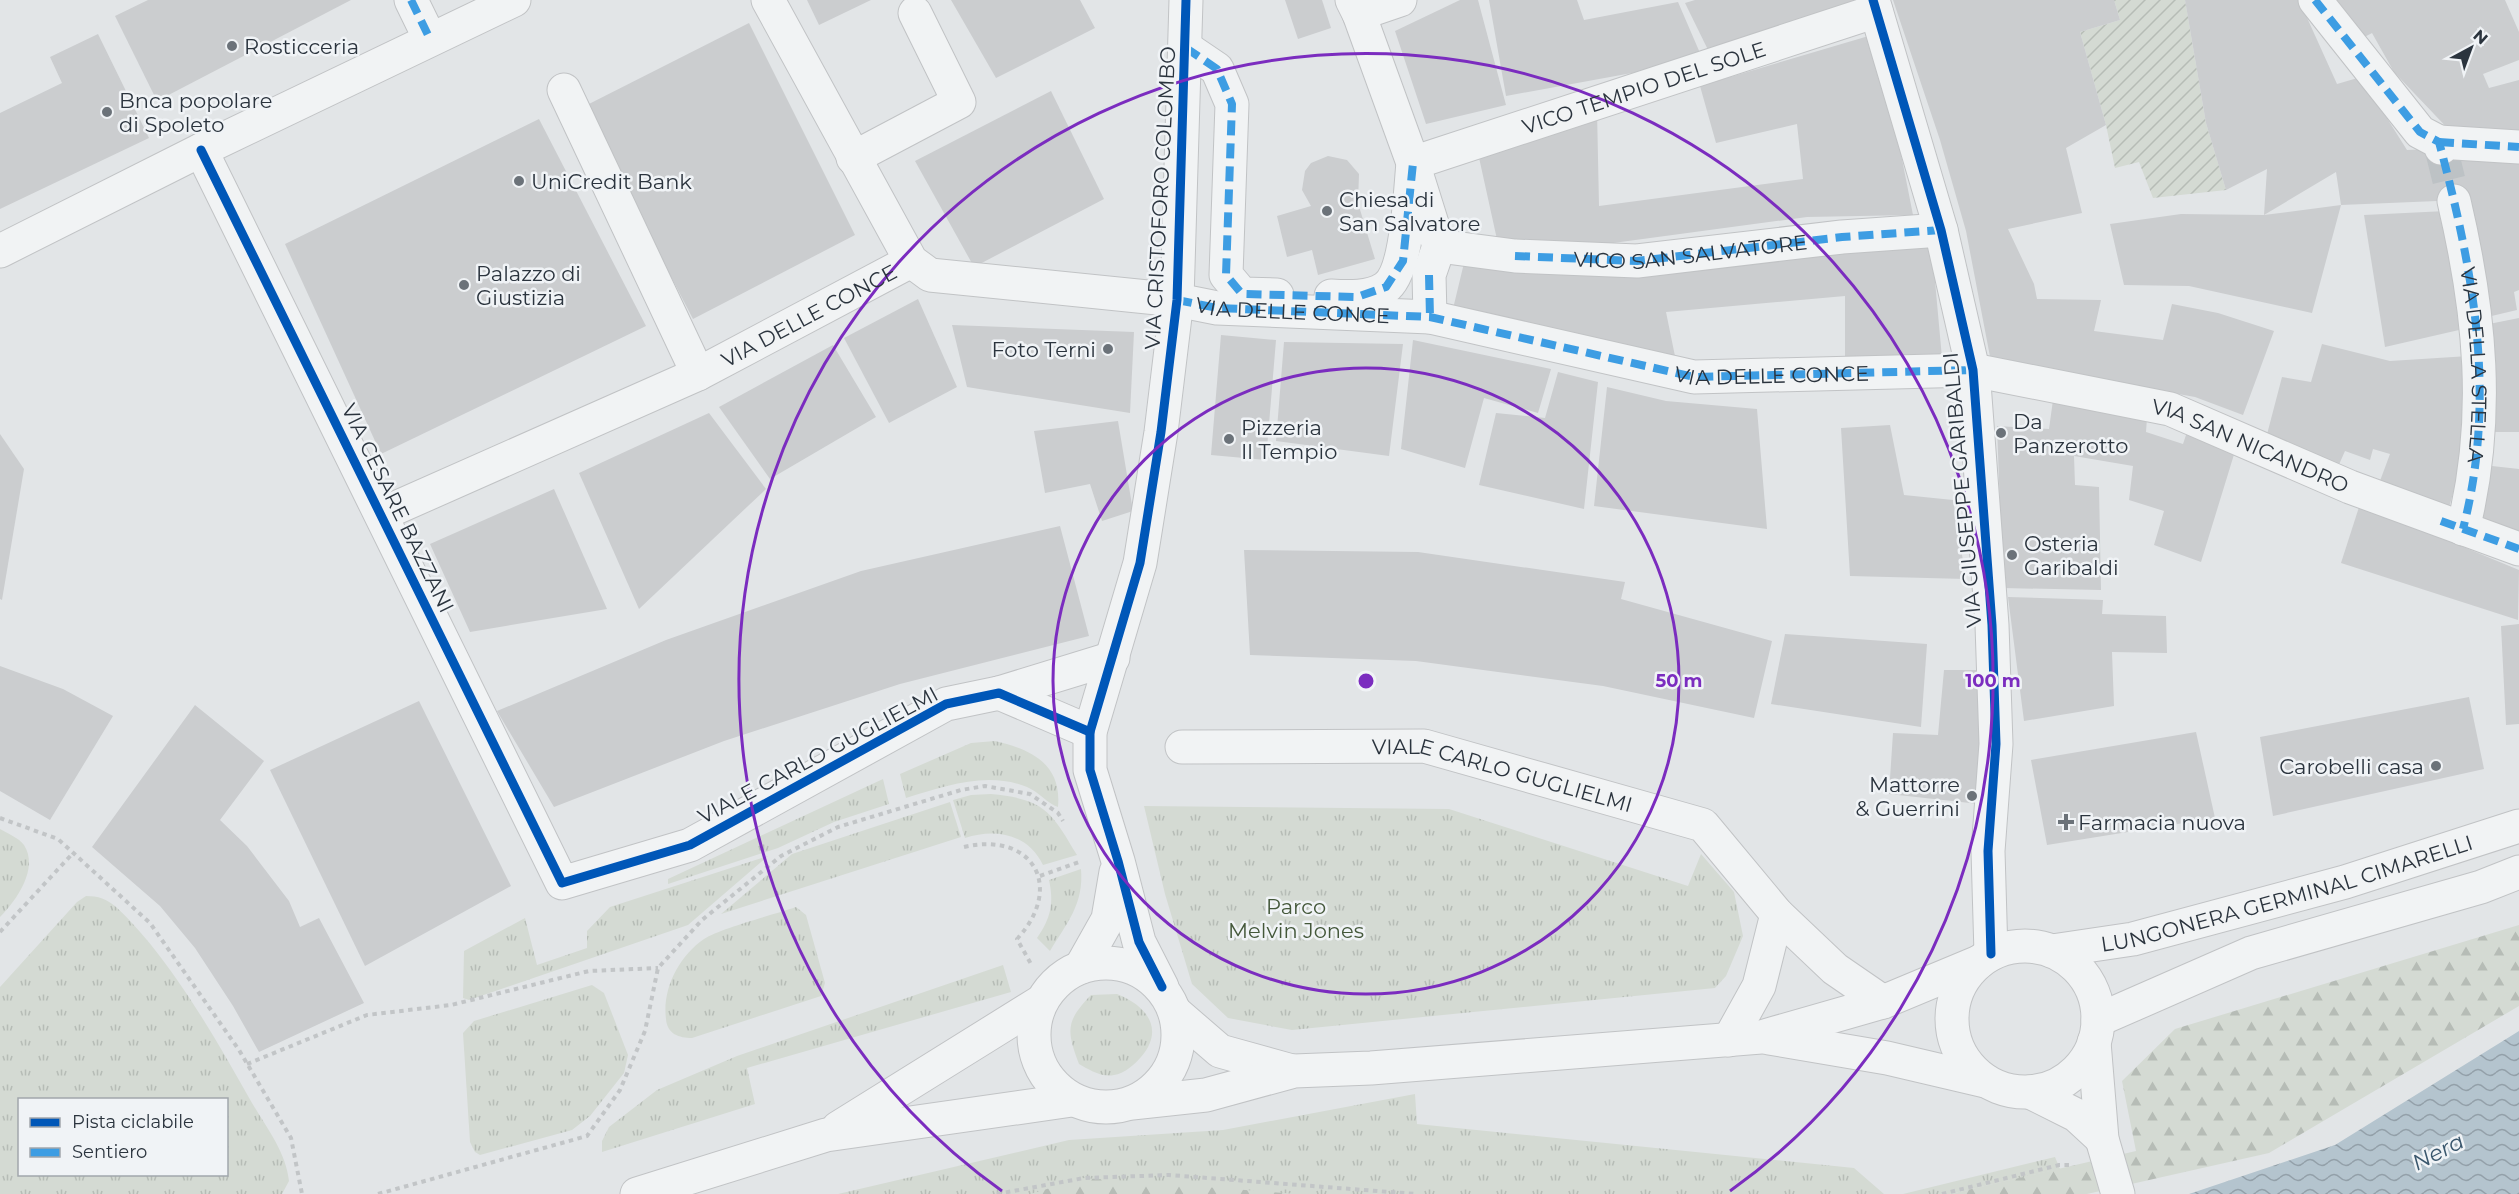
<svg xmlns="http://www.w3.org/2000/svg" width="2519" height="1194" viewBox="0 0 2519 1194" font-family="Montserrat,sans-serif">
<defs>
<pattern id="grass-tufts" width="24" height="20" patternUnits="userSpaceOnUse" patternTransform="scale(1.5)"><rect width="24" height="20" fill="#d4dad3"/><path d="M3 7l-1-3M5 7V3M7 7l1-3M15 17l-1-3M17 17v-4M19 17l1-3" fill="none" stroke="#b6bcb6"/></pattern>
<pattern id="forest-firs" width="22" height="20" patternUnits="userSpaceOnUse" patternTransform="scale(1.5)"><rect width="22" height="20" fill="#d4dad3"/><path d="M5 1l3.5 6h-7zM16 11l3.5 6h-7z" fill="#b6bcb6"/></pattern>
<pattern id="garden-furrows" width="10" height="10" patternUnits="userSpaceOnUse" patternTransform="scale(1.5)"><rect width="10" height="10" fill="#d4dad3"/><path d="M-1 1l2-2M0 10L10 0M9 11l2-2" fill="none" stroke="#b6bcb6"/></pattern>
<pattern id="water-waves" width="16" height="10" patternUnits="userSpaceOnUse" patternTransform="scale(1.5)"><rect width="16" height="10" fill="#b4c4ce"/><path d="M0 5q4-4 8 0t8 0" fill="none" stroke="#93a0a9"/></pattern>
</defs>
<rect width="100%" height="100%" fill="#e2e5e7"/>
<g fill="url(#grass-tufts)" fill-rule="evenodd">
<path d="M995 741C1031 749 1062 764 1058 807 1048 804 1039 792 1027 787 987 771 945 786 906 798L900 774 971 743Z"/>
<path d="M883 779 889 804 834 822 778 848 668 884V879Z"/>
<path d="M991 794C1044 799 1051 811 1077 855L1043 865C1028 834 996 828 965 838L953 800 971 795Z"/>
<path d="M950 802 961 837 721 914 792 854Z"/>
<path d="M1144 806 1449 809 1688 886 1701 854 1734 892 1743 936 1726 976 1715 988 1292 1030 1228 1018 1192 984 1165 894Z"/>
<path d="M0 829C7 833 19 838 24 845 39 868 17 900 0 917Z"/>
<path d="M768 856 688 925 469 1000 463 998 464 951 525 918 537 965 587 948V931L610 907Z"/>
<path d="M1081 869C1084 904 1067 923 1050 951L1037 938C1051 918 1054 903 1049 880Z"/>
<path d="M86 896C98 896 107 899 116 907 169 956 216 1039 252 1103 266 1127 286 1152 289 1181L282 1194H0V987L77 902ZM20 1100H226V1174H20Z"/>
<path d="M796 907 806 915 825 983 821 996 692 1038C679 1038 667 1034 666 1019 662 989 679 956 704 939 721 928 773 915 796 907Z"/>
<path d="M1003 965 1011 992 747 1068 755 1104 602 1152V1141L609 1127 657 1090 737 1056Z"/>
<path d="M592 985 604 993 628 1055 624 1073 590 1116 572 1130 480 1155 475 1152 470 1142 463 1033 474 1021Z"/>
<path d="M1117 994C1147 1006 1165 1029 1141 1057 1135 1064 1124 1074 1114 1075 1102 1078 1088 1069 1079 1064 1066 1030 1066 1021 1091 995Z"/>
<path d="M1415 1094 1417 1124 1854 1168 1884 1194H838L1069 1140 1223 1130Z"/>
<path d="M2055 1157 2060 1169 1950 1194H1903Z"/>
</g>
<g fill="url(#forest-firs)">
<path d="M2519 925V1006L2269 1153 2087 1194H1950L2136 1151 2122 1081 2175 1029Z"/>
<path d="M1084 1178 1297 1194H1030Z"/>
</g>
<path fill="url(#garden-furrows)" d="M2114 0H2185L2206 123 2226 190 2153 198 2139 162 2115 168 2106 125 2080 32 2120 20Z"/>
<path fill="url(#water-waves)" d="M2519 1031V1194H2189L2335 1145Z"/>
<g fill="#cbcdcf">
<path d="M148 0H351L157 101 115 16Z"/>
<path d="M807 0H871L819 25Z"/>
<path d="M951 0H1080L1095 28 996 78Z"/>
<path d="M1285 0H1322L1331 28 1298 39Z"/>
<path d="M1460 0H1478L1506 105 1426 124 1395 31Z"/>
<path d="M1489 0H1577L1584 20 1678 2 1703 60 1506 96Z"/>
<path d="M1695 0H1863L1711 56 1685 3Z"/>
<path d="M1893 0H2114L2120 20 2080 32 2106 125 2066 148 2082 213 2008 229 2034 284 2037 299 2101 300 2094 331 2163 340 2172 304 2218 313 2274 331 2243 415 2195 397 2084 377 1992 367 1966 231 1940 140Z"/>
<path d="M2185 0H2299L2337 84 2361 77 2407 150 2456 148 2519 154V290L2514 292 2517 310 2483 318 2461 200 2341 205 2336 172 2264 215 2267 169 2226 190 2206 123Z"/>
<path d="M2327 0H2505L2519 32V60L2483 74 2489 88 2519 80V132L2454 135 2394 72 2372 33 2357 41Z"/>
<path d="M749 23 855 235 693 319 583 107Z"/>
<path d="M98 34 149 138 0 209V113L62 83 50 57Z"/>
<path d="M1872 35 1899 144 1913 215 1807 217 1576 248 1498 244 1478 153 1597 110 1599 206 1803 179 1797 124 1716 143 1700 86Z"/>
<path d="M1051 91 1104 199 974 267 915 161Z"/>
<path d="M539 119 646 326 381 454 285 244Z"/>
<path d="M1328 156 1347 160 1359 174 1358 203 1375 259 1318 275 1312 250 1287 257 1277 216 1311 206 1302 190 1305 171 1311 163Z"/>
<path d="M2341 205 2312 313 2189 286 2124 285 2110 224 2181 214 2264 215Z"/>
<path d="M2446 211 2459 330 2385 347 2364 215Z"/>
<path d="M1931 237 1942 358 1845 368V296L1666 312 1677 366 1451 317 1464 263 1606 276 1659 273Z"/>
<path d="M918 299 957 387 889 423 844 338Z"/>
<path d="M2519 318V432H2487L2489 324Z"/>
<path d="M952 325 1134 332 1130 413 967 387Z"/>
<path d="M1221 335 1276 340 1266 460 1211 455Z"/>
<path d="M1413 340 1551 369 1538 413 1484 398 1465 468 1401 449Z"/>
<path d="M1284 342 1403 344 1389 456 1276 441Z"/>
<path d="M2322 344 2390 361 2469 356 2464 456 2447 514 2377 489 2390 454 2373 449 2370 460 2345 451 2337 469 2265 442 2282 377 2311 382Z"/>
<path d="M833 345 876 417 770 479 719 407Z"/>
<path d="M1558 372 1598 382 1584 509 1479 485 1496 413 1545 418Z"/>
<path d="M1607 387 1666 401 1757 409 1767 529 1594 506Z"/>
<path d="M2053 400 2147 418 2146 432 2183 444 2188 429 2236 448 2201 562 2154 545 2164 511 2129 500 2133 466 2074 456 2075 485 2099 487 2101 590 2003 588 1997 426 2049 429Z"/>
<path d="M709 413 766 489 639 609 579 473Z"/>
<path d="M1118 421 1133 511 1102 521 1090 484 1045 493 1034 431Z"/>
<path d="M1890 425 1904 495 1953 500 1966 579 1850 576 1841 428Z"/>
<path d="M0 434 24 469 2 600 0 599Z"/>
<path d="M2483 465 2519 469V542L2474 525Z"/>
<path d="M554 489 607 609 470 632 430 544Z"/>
<path d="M2360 504 2519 570 2518 620 2341 563Z"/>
<path d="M1060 526 1089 636 900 684 724 741 554 807 497 711 666 640 861 571Z"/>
<path d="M1244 550 1418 552 1625 582 1621 599 1772 641 1754 718 1603 686 1416 661 1250 655Z"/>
<path d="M2008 597 2103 600 2102 614 2166 616 2167 653 2112 652 2114 706 2024 721Z"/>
<path d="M2519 624V724L2506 725 2501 626Z"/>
<path d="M1785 634 1927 644 1921 727 1771 704Z"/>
<path d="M0 666 63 689 113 716 50 820 0 791Z"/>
<path d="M1944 670H1983L1979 804 1889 794 1893 733 1938 735Z"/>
<path d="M2469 697 2484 769 2273 816 2260 737Z"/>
<path d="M419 701 511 886 365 966 270 770Z"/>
<path d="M195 705 264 761 220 820 247 846 289 901 300 927 319 918 364 1003 259 1052 233 1006 195 948 160 906 92 847Z"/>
<path d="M2196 732 2215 818 2047 845 2031 760Z"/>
</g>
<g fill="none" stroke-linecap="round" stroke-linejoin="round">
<path stroke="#bdc2c5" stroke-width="33" stroke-dasharray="33 16" stroke-linecap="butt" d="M2441 148 2454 201"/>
<g stroke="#c1c3c5" stroke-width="35">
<g id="minor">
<path d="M411 0 430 39"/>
<path id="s1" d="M768 0 911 261 930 275 1177 300 1217 308 1430 317 1694 377 1973 370 2170 409 2350 487 2519 549"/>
<path d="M1352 0 1359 14 1413 163 1439 246 1429 275 1430 317"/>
<path d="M1873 0 1941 230 1973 370 1992 625 1996 744 1988 851 1991 954"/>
<path d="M2315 0 2420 132 2439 142 2441 148"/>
<path d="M1359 14 1400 0"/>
<path d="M1186 48 1217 69 1232 104 1226 275 1242 294 1277 295"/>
<path d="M564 90 698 374"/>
<path d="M2439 142 2519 147"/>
<path d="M201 150 562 883 690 845 946 704 999 693 1090 732"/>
<path d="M853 158 959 102 915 13"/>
<path d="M2454 201C2480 312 2491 417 2463 529"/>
<path d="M1439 246 1515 256 1637 261 1842 237 1941 230"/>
<path d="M0 251 201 150 514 0"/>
<path id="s2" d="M1331 296C1348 297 1370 298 1385 288 1408 272 1410 191 1413 163L1876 11"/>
<path id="s3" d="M382 514 698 374 911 261"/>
<path d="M999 693 1113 658"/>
<path id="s4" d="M1182 747 1424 746 1703 825 1777 914 1835 969 1883 1002"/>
<circle cx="2025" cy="1019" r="73"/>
<path id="s5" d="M2052 951 2133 939 2345 882 2519 826"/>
<circle cx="1106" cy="1035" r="72"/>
<path d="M1081 967 1108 919 1116 872"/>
<path d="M1162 987 1139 942 1118 861 1090 770V732L1140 563 1161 432 1177 300 1186 0"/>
<path d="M1176 1013 1220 1051 1292 1071"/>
<path d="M2098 1020 2251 953 2481 887 2519 872"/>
<path d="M1769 1038 1887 1058 1985 1081"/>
<path d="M1729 1040 1759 986 1777 914"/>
<path d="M2094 1042 2102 1139 2118 1194"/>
<path d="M2030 1092 2076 1115 2102 1139"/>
<path d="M1132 1103 1206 1095 1294 1071 1371 1068 1761 1037 1883 1002 1979 962"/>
<path d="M838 1128 1042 1001"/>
<path d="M637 1194 826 1135 1072 1100"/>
</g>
</g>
<g stroke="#c2c5c7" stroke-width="4" stroke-dasharray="4.5 4.5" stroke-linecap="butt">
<path d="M0 818 58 839 150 923 239 1050 291 1138 302 1194"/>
<path d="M964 847C1033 831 1065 887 1017 939L1031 964"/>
<path d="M1040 876 1079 862"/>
<path d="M0 932 73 853"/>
<path d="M247 1064 367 1015 451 1005 589 971 658 968"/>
<path d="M378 1194 587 1136 620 1090 645 1031 658 968 702 920 781 856 838 827 961 790 985 786 1030 794 1058 813 1063 821"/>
<path d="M997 1194 1084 1178 1169 1175 1416 1194"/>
<path d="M1942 1194 2059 1165H2071"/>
</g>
<use href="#minor" stroke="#f1f3f4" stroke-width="33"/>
<g stroke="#3d9de3" stroke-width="8" stroke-dasharray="15 8" stroke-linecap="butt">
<path d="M411 0 430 39"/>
<path id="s6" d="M2315 0 2420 132 2439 142C2474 272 2497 397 2463 529"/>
<path d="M1186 48 1217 69 1232 104 1226 275 1242 294 1357 297 1386 287 1403 261 1413 163"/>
<path d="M2439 142 2519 147"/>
<path id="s7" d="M1515 256 1637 261 1842 237 1941 230"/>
<path d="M1429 275 1430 317"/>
<path d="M1177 300 1217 308 1430 317 1694 377 1973 370"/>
<path d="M2441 521 2519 549"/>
</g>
<g stroke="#f0f3f6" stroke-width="13">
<g id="cycleway">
<path d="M1873 0 1941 230 1973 370 1992 625 1996 744 1988 851 1991 954"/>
<path d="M201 150 562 883 690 845 946 704 999 693 1090 732"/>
<path d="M1162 987 1139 942 1118 861 1090 770V732L1140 563 1161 432 1177 300 1186 0"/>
</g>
</g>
<use href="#cycleway" stroke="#0057b8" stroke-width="9"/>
</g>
<g fill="none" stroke="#7b2cbf" stroke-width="3">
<circle cx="1366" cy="681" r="313"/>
<path d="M1002 1191A627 627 0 1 1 1730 1191"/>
</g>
<g fill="#6b7279" stroke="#f0f3f6" stroke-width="2">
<circle cx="232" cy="46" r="6"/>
<circle cx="107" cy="112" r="6"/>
<circle cx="519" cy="181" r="6"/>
<circle cx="1327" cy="211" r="6"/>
<circle cx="464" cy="285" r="6"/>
<circle cx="1108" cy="349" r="6"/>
<circle cx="2001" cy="433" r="6"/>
<circle cx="1229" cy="439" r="6"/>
<circle cx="2012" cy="555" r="6"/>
<circle cx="2436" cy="766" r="6"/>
<circle cx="1972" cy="796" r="6"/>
<path d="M2063 813h6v6h6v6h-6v6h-6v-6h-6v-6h6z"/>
</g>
<g text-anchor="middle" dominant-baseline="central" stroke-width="5" stroke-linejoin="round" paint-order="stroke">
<g font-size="21" fill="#2b343e" stroke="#f0f3f6" text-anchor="start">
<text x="244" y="46">Rosticceria</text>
<text x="119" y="100">Bnca popolare<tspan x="119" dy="24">di Spoleto</tspan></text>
<text x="531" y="181">UniCredit Bank</text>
<text x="1339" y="199">Chiesa di<tspan x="1339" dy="24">San Salvatore</tspan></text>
<text x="476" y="273">Palazzo di<tspan x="476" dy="24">Giustizia</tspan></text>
<text x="1096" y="349" text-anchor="end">Foto Terni</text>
<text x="2013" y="421">Da<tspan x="2013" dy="24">Panzerotto</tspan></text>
<text x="1241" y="427">Pizzeria<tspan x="1241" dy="24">Il Tempio</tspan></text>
<text x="2024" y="543">Osteria<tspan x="2024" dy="24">Garibaldi</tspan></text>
<text x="2424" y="766" text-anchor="end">Carobelli casa</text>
<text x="1960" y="784" text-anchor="end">Mattorre<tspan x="1960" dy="24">&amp; Guerrini</tspan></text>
<text x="2078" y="822">Farmacia nuova</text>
</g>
<g font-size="21" fill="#2b343e" stroke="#f0f3f6">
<text stroke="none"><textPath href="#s2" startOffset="429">VICO TEMPIO DEL SOLE</textPath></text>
<text transform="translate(1160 198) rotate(-87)">VIA CRISTOFORO COLOMBO</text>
<text stroke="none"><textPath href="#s7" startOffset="176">VICO SAN SALVATORE</textPath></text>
<text stroke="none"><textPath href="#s1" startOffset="686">VIA DELLE CONCE</textPath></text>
<text stroke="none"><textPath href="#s3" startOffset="471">VIA DELLE CONCE</textPath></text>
<text stroke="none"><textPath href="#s6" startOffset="417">VIA DELLA STELLA</textPath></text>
<text stroke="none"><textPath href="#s1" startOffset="1172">VIA DELLE CONCE</textPath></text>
<text stroke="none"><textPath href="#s1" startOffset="1662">VIA SAN NICANDRO</textPath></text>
<text transform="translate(1962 490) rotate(-95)">VIA GIUSEPPE GARIBALDI</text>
<text transform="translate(398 508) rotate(64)">VIA CESARE BAZZANI</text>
<text transform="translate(818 755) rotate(-28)">VIALE CARLO GUGLIELMI</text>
<text stroke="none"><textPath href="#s4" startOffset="324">VIALE CARLO GUGLIELMI</textPath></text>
<text stroke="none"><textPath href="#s5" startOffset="242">LUNGONERA GERMINAL CIMARELLI</textPath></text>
</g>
<g font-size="21" fill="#44583a" stroke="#f0f3f6">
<text x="1296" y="906">Parco<tspan x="1296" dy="24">Melvin Jones</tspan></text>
</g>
<g font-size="22" font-style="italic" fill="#3a576d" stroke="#f0f3f6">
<text transform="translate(2438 1152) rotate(-27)">Nera</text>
</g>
</g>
<circle cx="1366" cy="681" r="9" fill="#7b2cbf" stroke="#f0f3f6" stroke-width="3"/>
<g font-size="18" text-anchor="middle" font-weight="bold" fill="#7b2cbf" stroke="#f0f3f6" stroke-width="5" stroke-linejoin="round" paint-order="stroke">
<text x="1679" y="687">50 m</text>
<text x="1993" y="687">100 m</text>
</g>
<rect x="18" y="1098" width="210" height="78" fill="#f0f3f6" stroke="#a1a7ac" stroke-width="1.5"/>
<rect x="30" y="1118" width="30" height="9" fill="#0057b8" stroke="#a1a7ac" stroke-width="1.5"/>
<text x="72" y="1128" font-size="18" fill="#2b343e">Pista ciclabile</text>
<rect x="30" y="1148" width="30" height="9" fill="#3d9de3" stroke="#a1a7ac" stroke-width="1.5"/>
<text x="72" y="1158" font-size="18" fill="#2b343e">Sentiero</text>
<g transform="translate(2471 48) rotate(41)" stroke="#f0f3f6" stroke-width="4.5" paint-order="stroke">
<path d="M0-4.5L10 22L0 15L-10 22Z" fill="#2b343e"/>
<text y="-9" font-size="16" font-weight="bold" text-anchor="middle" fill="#2b343e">N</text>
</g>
</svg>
